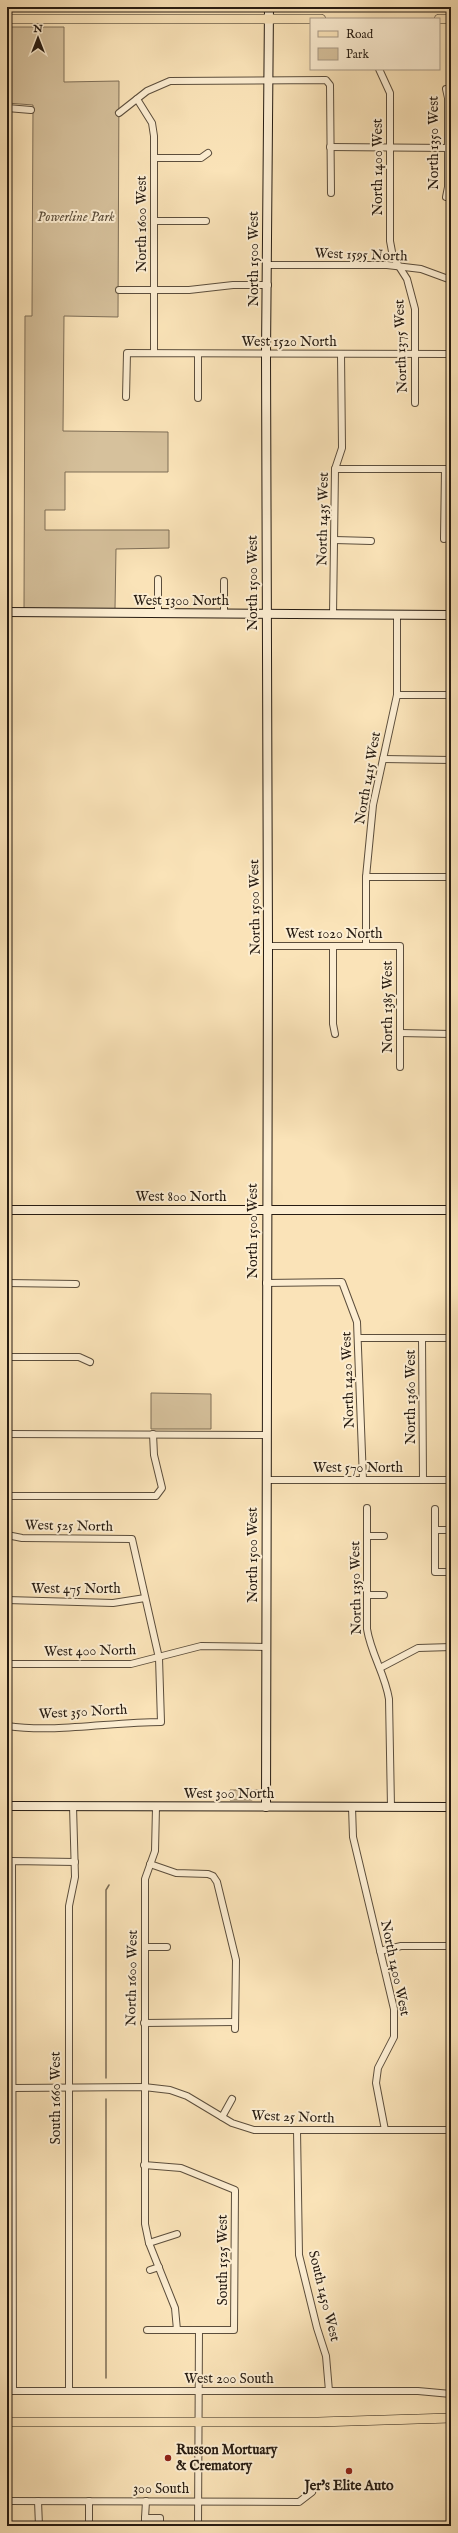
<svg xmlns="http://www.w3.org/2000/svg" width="458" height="2533" viewBox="0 0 458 2533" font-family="'IM FELL English',serif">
<rect width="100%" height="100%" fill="#fae3b8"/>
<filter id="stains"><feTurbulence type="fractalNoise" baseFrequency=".005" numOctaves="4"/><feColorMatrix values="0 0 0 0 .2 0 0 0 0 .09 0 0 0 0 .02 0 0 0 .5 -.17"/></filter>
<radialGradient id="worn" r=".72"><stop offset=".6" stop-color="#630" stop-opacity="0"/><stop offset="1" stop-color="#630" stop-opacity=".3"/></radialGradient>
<g fill="#d6c19c" stroke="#7e6e57">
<path d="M7 27H64V82L119 81 118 317 64 316 63 431 168 432V472H65V510H45V530H169V548L116 549 115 609H24L25 316H32L33 105 7 103Z"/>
<path d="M151 1393 211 1394V1429H151Z"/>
<path d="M230 1790H259L260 1794 252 1800H230Z"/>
</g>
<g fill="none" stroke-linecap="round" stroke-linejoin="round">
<g stroke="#7a6b54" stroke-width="1.5">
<path d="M106 2078V1890L109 1885"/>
<path d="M106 2378V2099"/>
</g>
<g stroke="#5c4e3c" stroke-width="8">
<g id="street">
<path d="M379 69 390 93V241L393 257 407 279 415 309V403"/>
<path d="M446 89 448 98V187L446 197"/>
<path d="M137 99 152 123 154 136V353"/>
<path d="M7 108 31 110"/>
<path d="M119 113 147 91 170 81 326 80 330 85 331 193"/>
<path d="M330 147 451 148"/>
<path d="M154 158H201L208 153"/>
<path d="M154 221H206"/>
<path d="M267 265H387L421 269 451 280"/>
<path d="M119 290H189L233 285H268"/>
<path d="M198 354V398"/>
<path d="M126 397 127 353 451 354"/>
<path d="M335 469H451"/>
<path d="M444 539 445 469"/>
<path d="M335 540 371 541"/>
<path d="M224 581V614"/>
<path d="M158 614V579"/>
<path d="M333 615 335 469 342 448 341 354"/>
<path d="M397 695H451"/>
<path d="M383 759 451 760"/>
<path d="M366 877H451"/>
<path d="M268 946H400V1067"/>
<path d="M333 946V1024L335 1034"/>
<path d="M366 946V877L373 805 397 695V615"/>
<path d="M400 1033 451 1034"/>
<path d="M7 1283 76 1284"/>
<path d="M266 1283 342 1282 357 1322 363 1480"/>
<path d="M358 1338H451"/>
<path d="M422 1338 423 1480"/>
<path d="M7 1357H79L90 1362"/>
<path d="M7 1434 265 1435"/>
<path d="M266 1480H451"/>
<path d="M7 1496H156L162 1488 154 1455 153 1434"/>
<path d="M367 1508V1629C371 1654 385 1674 389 1699L391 1807"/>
<path d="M435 1509V1572H451"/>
<path d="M435 1530H451"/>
<path d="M7 1535 22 1538 132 1539 159 1658 161 1722C112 1722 56 1733 7 1726"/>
<path d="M367 1536H384"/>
<path d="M367 1595H384"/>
<path d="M7 1600 113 1603 145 1598"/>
<path d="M7 1664H131L201 1646 267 1647"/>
<path d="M380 1668 418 1648 451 1647"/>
<path d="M450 1714 451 1704"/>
<path d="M156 1807 155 1851 145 1879V2224L149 2243 175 2308 177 2330"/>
<path d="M352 1807 353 1837 394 2009V2037L378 2068 376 2083 385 2130"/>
<path d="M150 1864 176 1873 208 1874 213 1876 217 1882 236 1960 235 2029"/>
<path d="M145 1947H167"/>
<path d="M380 1951 401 1946H451"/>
<path d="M144 2023 235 2022"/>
<path d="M13 2088 144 2087 170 2090 187 2096 232 2123 254 2130H451"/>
<path d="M222 2117 232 2099"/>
<path d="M297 2130 299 2255 317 2328 326 2356 329 2391"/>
<path d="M144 2165 181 2168 235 2190 234 2330H147"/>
<path d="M451 2181V2208"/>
<path d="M149 2243 177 2234"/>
<path d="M150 2270 159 2267"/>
<path d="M7 2391H418L451 2394"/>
<path d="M13 2391 12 1861 75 1862"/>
<path d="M69 2391V1906L75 1877 73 1806"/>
<path d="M7 2501 299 2502 312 2492"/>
<path d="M38 2501 39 2526"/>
<path d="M145 2518 146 2501"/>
<path d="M89 2526V2501"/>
<path d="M145 2526V2518H160V2526"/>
<path d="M198 2526 199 2330"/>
</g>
</g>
<g stroke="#271c12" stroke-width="10">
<g id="secondary">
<path d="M7 612 451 615"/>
<path d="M7 1210H451"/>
<path d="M7 1806 451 1807"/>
<path d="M266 1807 268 946 266 354 269 7"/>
</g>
</g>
<g stroke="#271c12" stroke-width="10">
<g id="primary">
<path d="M7 19H321"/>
<path d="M439 19H451"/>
<path d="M7 2422H318L451 2418"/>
</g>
</g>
<use href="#street" stroke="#fcedd1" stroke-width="6"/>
<use href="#secondary" stroke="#fcedd1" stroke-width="8"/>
<use href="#primary" stroke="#fae3b8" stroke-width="9"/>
</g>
<g fill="#8f2418" stroke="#fcedd1" stroke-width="1.5">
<circle cx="168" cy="2458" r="4"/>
<circle cx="349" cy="2471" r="4"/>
</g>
<g text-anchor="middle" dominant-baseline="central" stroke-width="4" stroke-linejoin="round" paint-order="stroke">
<g font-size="14" fill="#271c12" stroke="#fcedd1">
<text transform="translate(434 143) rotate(-90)">North 1350 West</text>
<text transform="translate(378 167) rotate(-90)">North 1400 West</text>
<text transform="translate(142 224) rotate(-90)">North 1600 West</text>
<text transform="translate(361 255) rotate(2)">West 1595 North</text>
<text transform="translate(254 259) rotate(-90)">North 1500 West</text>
<text x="289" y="342">West 1520 North</text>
<text transform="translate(401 346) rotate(-92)">North 1375 West</text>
<text transform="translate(323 519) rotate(-89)">North 1435 West</text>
<text transform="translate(253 583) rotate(-90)">North 1500 West</text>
<text x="181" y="601">West 1300 North</text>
<text transform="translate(368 778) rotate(-80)">North 1415 West</text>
<text transform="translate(255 907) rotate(-91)">North 1500 West</text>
<text x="334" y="934">West 1020 North</text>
<text transform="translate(388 1007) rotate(-90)">North 1385 West</text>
<text x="181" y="1197">West 800 North</text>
<text transform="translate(253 1231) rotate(-90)">North 1500 West</text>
<text transform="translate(348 1380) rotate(-92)">North 1420 West</text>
<text transform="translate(411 1397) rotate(-90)">North 1360 West</text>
<text x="358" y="1468">West 570 North</text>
<text transform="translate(69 1526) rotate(1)">West 525 North</text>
<text transform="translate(253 1555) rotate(-90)">North 1500 West</text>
<text transform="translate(356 1588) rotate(-91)">North 1350 West</text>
<text x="76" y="1589">West 475 North</text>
<text transform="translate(90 1651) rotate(-1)">West 400 North</text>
<text transform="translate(83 1712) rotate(-3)">West 350 North</text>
<text x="229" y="1794">West 300 North</text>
<text transform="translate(395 1968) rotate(78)">North 1400 West</text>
<text transform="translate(132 1978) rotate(-89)">North 1600 West</text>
<text transform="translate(56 2098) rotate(-90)">South 1660 West</text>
<text transform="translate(293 2117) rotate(2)">West 25 North</text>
<text transform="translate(223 2260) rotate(-90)">South 1525 West</text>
<text transform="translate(324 2296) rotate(76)">South 1450 West</text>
<text x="229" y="2379">West 200 South</text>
<text x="161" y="2489">300 South</text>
</g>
<g font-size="14" font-style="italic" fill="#5c4e3b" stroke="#fcedd1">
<text x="76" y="217">Powerline Park</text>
</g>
<g font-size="14" font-weight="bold" fill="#271c12" stroke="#fcedd1" text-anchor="start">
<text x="176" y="2450">Russon Mortuary<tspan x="176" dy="16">&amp; Crematory</tspan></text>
<text x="349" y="2486" text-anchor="middle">Jer's Elite Auto</text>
</g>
</g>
<rect width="458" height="2533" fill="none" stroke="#fae3b8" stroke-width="24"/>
<rect x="8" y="8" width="442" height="2517" fill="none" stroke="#271c12" stroke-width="2"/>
<rect x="12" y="12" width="434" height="2509" fill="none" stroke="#271c12"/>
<rect x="310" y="18" width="130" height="52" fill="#fcedd1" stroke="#a79985"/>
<rect x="318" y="31" width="20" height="6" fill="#fae3b8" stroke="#a79985"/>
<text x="346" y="38" font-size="12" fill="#271c12">Road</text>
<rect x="318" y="48" width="20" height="12" fill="#d6c19c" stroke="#a79985"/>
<text x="346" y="58" font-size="12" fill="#271c12">Park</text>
<g transform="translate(38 38)" stroke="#fcedd1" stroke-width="3" paint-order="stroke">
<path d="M0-3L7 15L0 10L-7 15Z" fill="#271c12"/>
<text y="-6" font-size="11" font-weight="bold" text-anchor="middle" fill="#271c12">N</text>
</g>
<rect width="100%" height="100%" filter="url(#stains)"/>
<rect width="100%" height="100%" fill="url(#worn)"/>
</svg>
